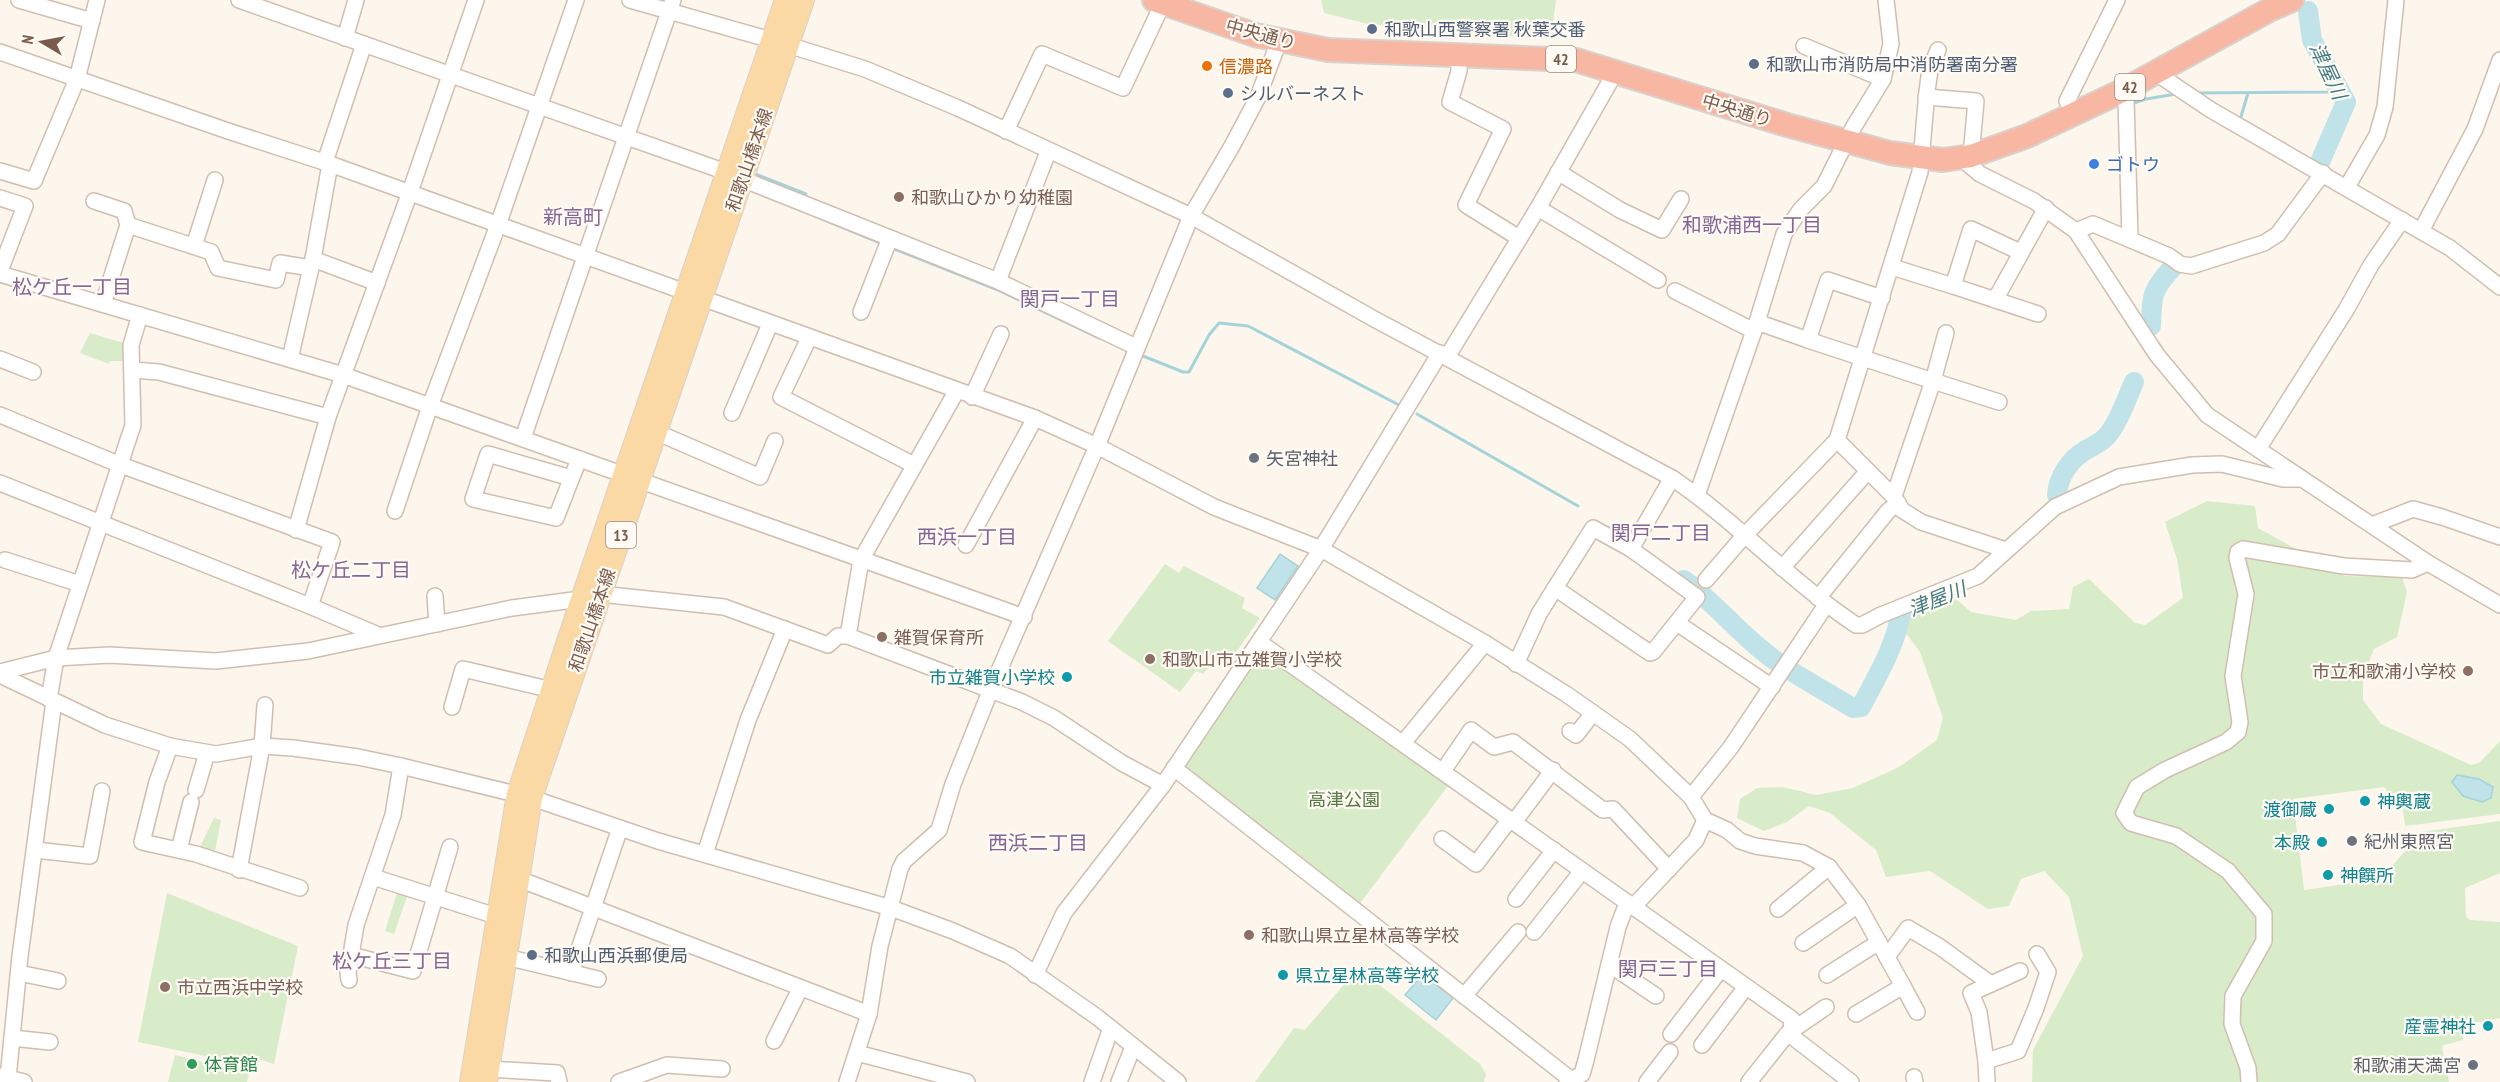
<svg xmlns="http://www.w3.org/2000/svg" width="2500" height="1082" viewBox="0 0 2500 1082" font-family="'PT Sans Narrow','Noto Sans JP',sans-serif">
<rect width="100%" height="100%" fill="#fdf6ec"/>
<g fill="#d8ecc9">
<path d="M1321 0H1556L1551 39 1368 24 1324 13Z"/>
<path d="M90 333 127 344 128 361H110L109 364 80 353Z"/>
<path d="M2207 501 2255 506 2258 528 2345 576 2402 577 2407 592 2397 637 2374 649 2363 678V700L2381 724 2471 765 2479 763 2500 741V814L2405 826 2403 809 2384 787 2293 799 2304 890 2380 879 2408 848 2406 834 2500 821V873L2465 888 2466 917 2470 920 2500 922V1018L2464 1025 2463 1040 2444 1045 2442 1047 2449 1082H2032L2033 1050 2083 956 2069 897 2044 871 2021 879 2009 906 1988 909 1930 871 1886 877 1876 850 1830 813 1809 806 1787 822 1764 831 1737 818 1740 799 1757 788 1783 787 1816 795 1853 788 1899 767 1937 740 1943 718 1920 652 1902 628 1905 616 1956 599 1971 612 2016 620 2031 611 2069 609 2073 587 2089 579 2135 623 2145 625 2183 598 2177 559 2165 522Z"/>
<path d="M1165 564 1179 573 1184 566 1245 598 1242 608 1260 618 1225 668 1216 659 1203 674 1196 671 1180 692 1108 641Z"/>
<path d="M1266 653 1450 783 1358 906 1183 768 1259 654Z"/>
<path d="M214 818 221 820 214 856 198 851Z"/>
<path d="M398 890 408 894 394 934 385 931Z"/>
<path d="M167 893 298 946 274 1064 252 1057 249 1065 138 1042Z"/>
<path d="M1358 968 1480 1064 1486 1074 1484 1082H1255L1294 1028 1305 1030Z"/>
<path d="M175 1055 249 1073 247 1082H168Z"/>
</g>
<g fill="#bfe3e8" stroke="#a5d3da" stroke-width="1.5">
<path d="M1280 554 1298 566 1275 600 1257 588Z"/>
<path d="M2457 775 2479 779 2493 787 2491 798 2482 802 2463 796 2452 782Z"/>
<path d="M1423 974 1453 998 1436 1020 1405 995Z"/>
</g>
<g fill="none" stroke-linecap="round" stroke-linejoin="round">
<g stroke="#a5d3da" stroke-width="3">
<path d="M2195 93 2332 92 2337 84"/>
<path d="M2131 104 2146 99 2176 94"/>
<path d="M2240 120 2248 93"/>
<path d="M753 173 806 194"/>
<path d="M820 218 878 242"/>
<path d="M892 248 998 290 1099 338"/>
<path d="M1143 356 1183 372H1189L1209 335 1219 323 1248 326 1399 405"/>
<path d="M1417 414 1578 506"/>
</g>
<g stroke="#bfe3e8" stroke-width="20">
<path d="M2308 11 2312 40 2346 102 2320 162"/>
<path d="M2151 326C2152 295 2151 291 2173 267"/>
<path d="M2057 495C2058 477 2070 459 2086 450 2093 446 2100 443 2106 437 2119 422 2126 400 2134 382"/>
<path d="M1684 580C1719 606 1745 641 1782 665"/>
<path d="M1789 670 1853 708 1861 707C1877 676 1896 646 1901 611L1920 604"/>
</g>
<g stroke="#d1beb0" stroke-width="18">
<g id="minor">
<path d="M19 0 92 21"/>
<path d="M239 0 726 172"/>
<path d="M630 0 771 40"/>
<path d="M345 38 356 0"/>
<path d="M788 45 865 69 958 108 1191 216 1376 320 1672 478C1737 522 1790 581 1856 625H1862L1881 615 1978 576 2055 507 2119 477 2192 465 2222 464 2283 479H2302"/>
<path d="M1804 46 1883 79"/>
<path d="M1938 50 1930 70 1927 91 1920 172 1837 440 1894 497 1902 510 1921 522 2006 550"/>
<path d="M0 52 228 131 330 164 1035 418 1097 446 1214 507 1321 549 1485 643 1566 694 1630 739 1691 797 1705 820 1696 840 1633 907"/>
<path d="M1459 55V71L1450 102 1503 129 1466 205 1519 238"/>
<path d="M2156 73 2211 110 2450 248 2500 287"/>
<path d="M2122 91 2126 100 2130 238"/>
<path d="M1926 97 1976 101 1971 156"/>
<path d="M2073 113 2067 101 2117 0"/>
<path d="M1006 131 1042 54 1123 88 1163 3"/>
<path d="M1961 158 1980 174 2034 201 2076 231 2157 355 2207 415 2428 563 2500 605"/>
<path d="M325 162 364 44"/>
<path d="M0 171 34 181 77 79 97 0"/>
<path d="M1558 172 1620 210 1662 230 1681 199"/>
<path d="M742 179 998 281 1136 347"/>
<path d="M2347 187 2377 135 2385 107 2396 0"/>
<path d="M0 198 25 206 0 271"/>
<path d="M94 201 124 211 128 225 103 304"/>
<path d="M1538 208 1658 280"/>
<path d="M128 225 211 252 218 268 276 280 280 263 311 268"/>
<path d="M2076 231 2093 224 2169 256 2180 264 2191 266 2264 243 2278 234 2323 173"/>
<path d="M2421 231 2475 129 2500 60"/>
<path d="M194 246 215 180"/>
<path d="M2020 252 1971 229 1953 286 2038 314"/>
<path d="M313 259 330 164"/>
<path d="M1892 267 1953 286"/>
<path d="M0 274 343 375 1024 617"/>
<path d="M998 281 1048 152"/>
<path d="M1675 291 1754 331"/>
<path d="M1995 300 2046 208"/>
<path d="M861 312 890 238"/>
<path d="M1757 322 1808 340 1828 280 1882 298"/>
<path d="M809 338 781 397 914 465"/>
<path d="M1808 340 1933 381 1946 333"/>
<path d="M1447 357 1538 208 1616 71"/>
<path d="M0 359 33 372"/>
<path d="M290 359 313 259 377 283"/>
<path d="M133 370 159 372 328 417"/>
<path d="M972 397 1001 334"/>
<path d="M732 413 770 324"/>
<path d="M0 415 118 464 332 542 310 606"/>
<path d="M656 432 760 477 775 441"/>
<path d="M523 438 673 0"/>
<path d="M2258 449 2346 310 2371 265 2402 220"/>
<path d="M571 478 488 454 473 499 556 518 579 459"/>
<path d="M0 483 310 606 378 635"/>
<path d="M1697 495 1757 322 1784 234 1801 209 1824 186 1853 128 1883 79 1891 44 1886 0"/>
<path d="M1894 496 1933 381 1999 402"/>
<path d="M395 511 430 406 498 225 576 0"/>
<path d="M2372 525 2413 509 2442 517 2500 537"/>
<path d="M1593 528 1631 549 1697 597 1653 652 1650 653 1555 588Z"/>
<path d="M296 530 328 417 410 192 476 0"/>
<path d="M966 545 1035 418"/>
<path d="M1631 549 1672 478"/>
<path d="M5 560 80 584"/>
<path d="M1782 568 1868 471"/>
<path d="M1706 580 1744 536 1837 440"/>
<path d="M435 596 437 624"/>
<path d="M1818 598 1888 511 1898 503"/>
<path d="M1677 623 1772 687"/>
<path d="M848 636 861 560 956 392"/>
<path d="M1259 642 1792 1019 1791 1032 1794 1038 1851 1082"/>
<path d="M1516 664 1539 614 1555 588"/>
<path d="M0 672 56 658 109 655 216 661 308 651 512 608 581 599 600 594 724 607 828 645 838 636H848L1022 702 1054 718 1122 763 1163 785"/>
<path d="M0 675 105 725 170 746 216 754 262 746 293 748 358 757 401 766 532 798 658 841 891 908 953 931 1010 956 1097 1017 1178 1082"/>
<path d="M49 699 56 658 133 425 131 345 140 315"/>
<path d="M452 707 463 669 552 690"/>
<path d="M1570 731 1576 735 1593 713"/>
<path d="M1403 743 1485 643"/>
<path d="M170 746 157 782 142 842 196 854 300 888"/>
<path d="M1174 768 1574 1082"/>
<path d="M1443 771 1471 730 1494 747 1513 742 1603 810 1613 809 1669 869"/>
<path d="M196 790 207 753"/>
<path d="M1691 797 1731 747 1826 605"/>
<path d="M1705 820 1727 830 1740 841 1755 846 1803 853 1829 867 1858 905 1903 986"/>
<path d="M1514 822 1553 770"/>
<path d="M1442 839 1476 864 1510 819"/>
<path d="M35 850 90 856 102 791"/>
<path d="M179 850 191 802"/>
<path d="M705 854 748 720 785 629"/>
<path d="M239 870 262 746 265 705"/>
<path d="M373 877 496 916"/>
<path d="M519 879 869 1014"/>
<path d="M1516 899 1554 850"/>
<path d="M1778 909 1829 867"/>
<path d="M1534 932 1582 871"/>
<path d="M1803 943 1858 905"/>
<path d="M351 955 413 971 450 847"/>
<path d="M506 957 598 979"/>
<path d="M1887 957 1908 928 1940 947 1991 984 2020 971"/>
<path d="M1609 964 1656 996"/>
<path d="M19 973 58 981"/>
<path d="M571 973 620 828"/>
<path d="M1035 975 1064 913 1163 785 1321 549 1440 353"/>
<path d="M1827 975 1879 942"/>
<path d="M349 980 348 973 356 925 393 815 401 766"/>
<path d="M1464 996 1518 932"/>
<path d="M1856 1014 1903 986 1917 1012"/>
<path d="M1671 1034 1721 969"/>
<path d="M12 1038 50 1042"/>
<path d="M774 1041 800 989"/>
<path d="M1702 1045 1746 987"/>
<path d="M857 1053 967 1082"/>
<path d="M1986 1061 1979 1012 1971 993 1991 984"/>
<path d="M489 1069 557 1073 559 1082"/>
<path d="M0 1076 24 1082"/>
<path d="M1914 1077 1915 1082"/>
<path d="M8 1078 20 956 54 701"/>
<path d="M619 1082 667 1065 722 1069"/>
<path d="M847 1082 869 1014 880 946 900 869 904 861 939 830 953 784 991 689 1097 446 1191 216 1232 146 1258 97 1279 41"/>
<path d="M1092 1082 1111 1028"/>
<path d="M1119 1082 1133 1047"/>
<path d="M1567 1082 1582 1074 1586 1060 1618 927 1627 903"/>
<path d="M1647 1082 1670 1052"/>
<path d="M1749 1082 1788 1033 1826 1007"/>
<path d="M1987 1082 1986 1061 2018 1051 2036 1008 2048 972 2037 954"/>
<path d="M2249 1082 2248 1068 2232 1024 2233 996 2264 941V914L2228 871 2176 836 2131 823 2124 813 2137 787 2165 770 2226 742 2238 732 2240 722 2233 676 2246 594 2237 558 2238 552 2243 549 2344 566 2412 570 2428 563"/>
</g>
</g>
<g stroke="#dad1cd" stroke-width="22">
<g id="major">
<path d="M470 1082 517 794 581 599 785 0"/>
<path d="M487 1082 532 798 804 0"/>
</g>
</g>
<g stroke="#dad1cd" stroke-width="26">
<path id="highway" d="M1154 0 1255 35 1328 50 1576 60 1787 125 1890 153 1943 160 1971 156 2027 136 2122 91 2269 10 2292 0"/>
</g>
<use href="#minor" stroke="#fff" stroke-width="15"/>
<use href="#major" stroke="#fbd9a5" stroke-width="20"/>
<use href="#highway" stroke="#f7b7a3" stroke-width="22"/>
</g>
<g fill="#5c6f8a" stroke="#fffaf3" stroke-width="2">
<circle cx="1372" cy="29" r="6"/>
<circle cx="1754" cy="64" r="6"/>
<circle cx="1228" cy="93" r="6"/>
<circle cx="532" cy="955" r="6"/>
</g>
<circle fill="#e8710a" stroke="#fffaf3" stroke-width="2" cx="1207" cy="66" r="6"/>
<circle fill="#3f7fe0" stroke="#fffaf3" stroke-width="2" cx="2094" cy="164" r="6"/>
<g fill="#8d6e63" stroke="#fffaf3" stroke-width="2">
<circle cx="899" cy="197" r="6"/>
<circle cx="882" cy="637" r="6"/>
<circle cx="1150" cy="659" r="6"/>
<circle cx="2468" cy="671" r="6"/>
<circle cx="1249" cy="935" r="6"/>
<circle cx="165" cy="987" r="6"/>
</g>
<g fill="#6b7280" stroke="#fffaf3" stroke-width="2">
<circle cx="1254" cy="458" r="6"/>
<circle cx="2352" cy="841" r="6"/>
<circle cx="2473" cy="1065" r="6"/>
</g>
<g fill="#0f9aa8" stroke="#fffaf3" stroke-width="2">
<circle cx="1067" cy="677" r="6"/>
<circle cx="2365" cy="801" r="6"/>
<circle cx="2329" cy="809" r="6"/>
<circle cx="2322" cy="842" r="6"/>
<circle cx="2328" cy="875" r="6"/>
<circle cx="1283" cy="975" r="6"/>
<circle cx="2488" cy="1026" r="6"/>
</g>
<circle fill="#2e9e5b" stroke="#fffaf3" stroke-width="2" cx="192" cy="1064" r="6"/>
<g text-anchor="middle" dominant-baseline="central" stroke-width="4.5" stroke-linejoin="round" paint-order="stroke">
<g fill="#fffaf3" stroke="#a28b7f" stroke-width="1.5">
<rect x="1546" y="46" width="30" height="26" rx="4.5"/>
<rect x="2115" y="74" width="30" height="26" rx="4.5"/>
<rect x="606" y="522" width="30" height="26" rx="4.5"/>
</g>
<g font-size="16" font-weight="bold" fill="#7a5c4d">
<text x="1561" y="59">42</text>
<text x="2130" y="87">42</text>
<text x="621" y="535">13</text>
</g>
<g font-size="18" fill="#4e5e75" stroke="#fffaf3" text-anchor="start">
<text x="1384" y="29">和歌山西警察署 秋葉交番</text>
<text x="1766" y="64">和歌山市消防局中消防署南分署</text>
<text x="1240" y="93">シルバーネスト</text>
<text x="544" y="955">和歌山西浜郵便局</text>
</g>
<g font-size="18" fill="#7a5c4d" stroke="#fffaf3">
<text transform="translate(1261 34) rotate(15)">中央通り</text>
<text transform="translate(1737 110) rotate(17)">中央通り</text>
<text transform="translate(749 160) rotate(-71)">和歌山橋本線</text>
<text transform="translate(592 620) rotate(-71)">和歌山橋本線</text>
</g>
<g font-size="18" fill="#c56008" stroke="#fffaf3" text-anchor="start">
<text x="1219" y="66">信濃路</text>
</g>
<g font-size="18" fill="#366cbe" stroke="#fffaf3" text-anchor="start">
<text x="2106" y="164">ゴトウ</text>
</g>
<g font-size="18" fill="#785e54" stroke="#fffaf3" text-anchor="start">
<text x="911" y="197">和歌山ひかり幼稚園</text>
<text x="894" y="637">雑賀保育所</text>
<text x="1162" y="659">和歌山市立雑賀小学校</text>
<text x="2456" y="671" text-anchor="end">市立和歌浦小学校</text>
<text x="1261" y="935">和歌山県立星林高等学校</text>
<text x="177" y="987">市立西浜中学校</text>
</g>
<g font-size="18" fill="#5b616d" stroke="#fffaf3" text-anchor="start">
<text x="1266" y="458">矢宮神社</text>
<text x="2364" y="841">紀州東照宮</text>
<text x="2461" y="1065" text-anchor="end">和歌浦天満宮</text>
</g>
<g font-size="18" fill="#0d838f" stroke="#fffaf3" text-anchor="end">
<text x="1055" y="677">市立雑賀小学校</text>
<text x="2377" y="801" text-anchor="start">神輿蔵</text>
<text x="2317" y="809">渡御蔵</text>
<text x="2310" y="842">本殿</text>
<text x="2340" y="875" text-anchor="start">神饌所</text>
<text x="1295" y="975" text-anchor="start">県立星林高等学校</text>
<text x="2476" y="1026">産霊神社</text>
</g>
<g font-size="18" fill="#537a41" stroke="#fffaf3">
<text x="1344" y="799">高津公園</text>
</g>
<g font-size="18" fill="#27864d" stroke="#fffaf3" text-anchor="start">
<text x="204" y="1064">体育館</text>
</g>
<g font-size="20" font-style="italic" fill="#437c86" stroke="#fffaf3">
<text transform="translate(2328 71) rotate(65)">津屋川</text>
<text transform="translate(1937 599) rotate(-22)">津屋川</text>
</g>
<g font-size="20" fill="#846695" stroke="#fffaf3">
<text x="573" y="217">新高町</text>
<text x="1752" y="225">和歌浦西一丁目</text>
<text x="72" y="287">松ケ丘一丁目</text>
<text x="1070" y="299">関戸一丁目</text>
<text x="1661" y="533">関戸二丁目</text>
<text x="967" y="537">西浜一丁目</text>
<text x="351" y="570">松ケ丘二丁目</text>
<text x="1038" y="843">西浜二丁目</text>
<text x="392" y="961">松ケ丘三丁目</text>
<text x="1668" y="969">関戸三丁目</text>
</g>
</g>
<g transform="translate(42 42) rotate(280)" stroke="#fffaf3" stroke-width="4.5" paint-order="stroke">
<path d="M0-4.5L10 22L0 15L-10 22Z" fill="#7a5c4d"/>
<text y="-9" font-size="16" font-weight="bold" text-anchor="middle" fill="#7a5c4d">N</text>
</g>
</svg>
